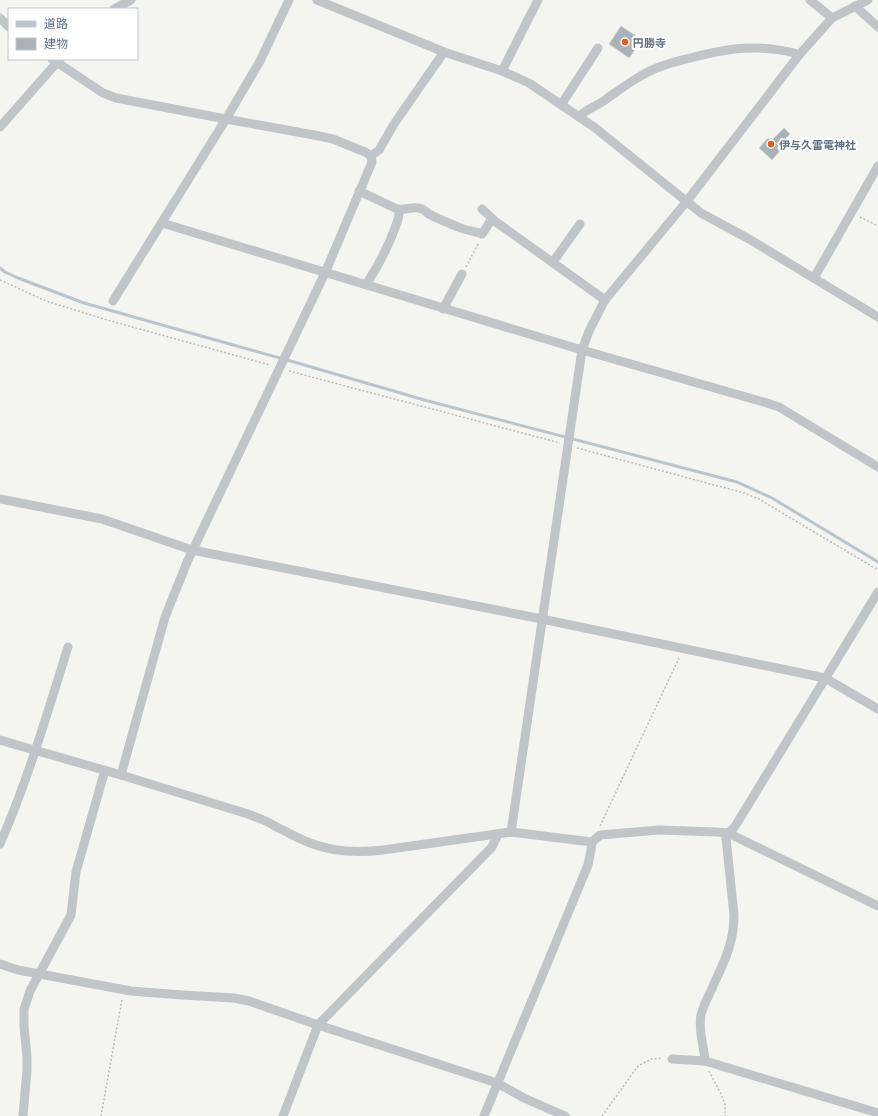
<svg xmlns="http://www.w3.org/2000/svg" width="878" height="1116" viewBox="0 0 878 1116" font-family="'Golos Text','Noto Sans JP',sans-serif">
<rect width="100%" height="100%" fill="#f4f4f0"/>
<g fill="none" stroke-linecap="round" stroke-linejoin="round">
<path stroke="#bac5cb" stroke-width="3" d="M0 268 5 272 18 278 84 303 294 362 428 401 737 482 772 498 878 562"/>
</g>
<g fill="#aab1b7" stroke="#d5d5d3">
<path d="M621 26 642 40 629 58 609 44Z"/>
<path d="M784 128 790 134 777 148 780 151 772 160 759 148 768 138 771 141Z"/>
</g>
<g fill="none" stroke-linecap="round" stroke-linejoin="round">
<g stroke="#bbbdbf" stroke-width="1.5" stroke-dasharray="2 2" stroke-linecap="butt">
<path d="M860 217 878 226"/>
<path d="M466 267 479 242"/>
<path d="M0 280 46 301 107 320 270 365"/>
<path d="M289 371 560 443"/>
<path d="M577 448 744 493 759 499 878 570"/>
<path d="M600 826 679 658"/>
<path d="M709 1071 721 1094 725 1104V1116"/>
<path d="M101 1116 122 999"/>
<path d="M602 1116 638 1066 651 1059 662 1058"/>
</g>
<g stroke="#c1c5c8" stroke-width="9">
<path d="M317 0 444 52 502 71 529 83 594 127 701 213 749 239 878 317"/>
<path d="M810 0 832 18"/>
<path d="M855 6 878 27"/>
<path d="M114 9 131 0"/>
<path d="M0 18 9 27"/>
<path d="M52 59 103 93 116 98 226 119 314 135 333 139 365 152 371 156"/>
<path d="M502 71 538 0"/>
<path d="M561 105 598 48"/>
<path d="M579 117C585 110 594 107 602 102 618 91 633 79 650 71 664 64 679 61 694 57 722 50 743 46 772 49 781 50 791 51 799 55"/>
<path d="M0 127 60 59"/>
<path d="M371 156 379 150 394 124 444 52"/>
<path d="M359 191 397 209C405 211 414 205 422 209 425 210 427 213 429 214 438 219 449 223 458 227 467 231 475 231 482 234L492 219"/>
<path d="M482 209 496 222 605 300"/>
<path d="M162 223 582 350 767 403 779 407 878 467"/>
<path d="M553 262 580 224"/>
<path d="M814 278 878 166"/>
<path d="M366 285C378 266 387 250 395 228 397 222 400 216 399 210"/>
<path d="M113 301 226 119 260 61 289 0"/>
<path d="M443 309 462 274"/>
<path d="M0 499 102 519 192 550 542 619 825 678 878 709"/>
<path d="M0 740 121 775 248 814C256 817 265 820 273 825 285 831 297 838 310 843 333 852 358 853 383 850L511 832 592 842 591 850 588 865 484 1116"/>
<path d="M121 775 165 617 188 560 325 273 372 162 371 156"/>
<path d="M511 832 582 350 589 331 605 300 687 201 799 55 832 18 868 0"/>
<path d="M592 842 600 835 659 830 716 832 728 833 878 906"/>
<path d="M0 844C28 780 47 714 68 647"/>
<path d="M0 964 18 970 131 991 182 995 234 998 249 1001 318 1025 497 1083 524 1098 565 1116"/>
<path d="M672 1059 705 1061 878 1113"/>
<path d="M705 1061C704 1046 698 1031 701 1015 703 1005 709 996 713 986 724 962 734 943 734 915L726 838 728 833 734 828 878 592"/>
<path d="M23 1116 27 1070V1056L24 1027V1009L30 991 71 915 76 872 105 770"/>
<path d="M283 1116 318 1025 492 847 498 834"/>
</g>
</g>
<g fill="#e5581f" stroke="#fff" stroke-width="1.5">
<circle cx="625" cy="42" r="4"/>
<circle cx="771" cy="144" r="4"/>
</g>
<g text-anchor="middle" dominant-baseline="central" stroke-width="4" stroke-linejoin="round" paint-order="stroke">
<g font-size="11" font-weight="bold" fill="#637282" stroke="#fff" text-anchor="start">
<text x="633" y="42">円勝寺</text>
<text x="779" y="144">伊与久雷電神社</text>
</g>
</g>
<rect x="8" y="8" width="130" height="52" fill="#ffffff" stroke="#c1c7cd"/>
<rect x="16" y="21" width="20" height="6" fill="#c1c5c8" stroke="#c1c7cd"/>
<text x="44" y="28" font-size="12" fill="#637282">道路</text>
<rect x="16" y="38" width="20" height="12" fill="#aab1b7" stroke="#c1c7cd"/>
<text x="44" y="48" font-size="12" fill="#637282">建物</text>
</svg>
